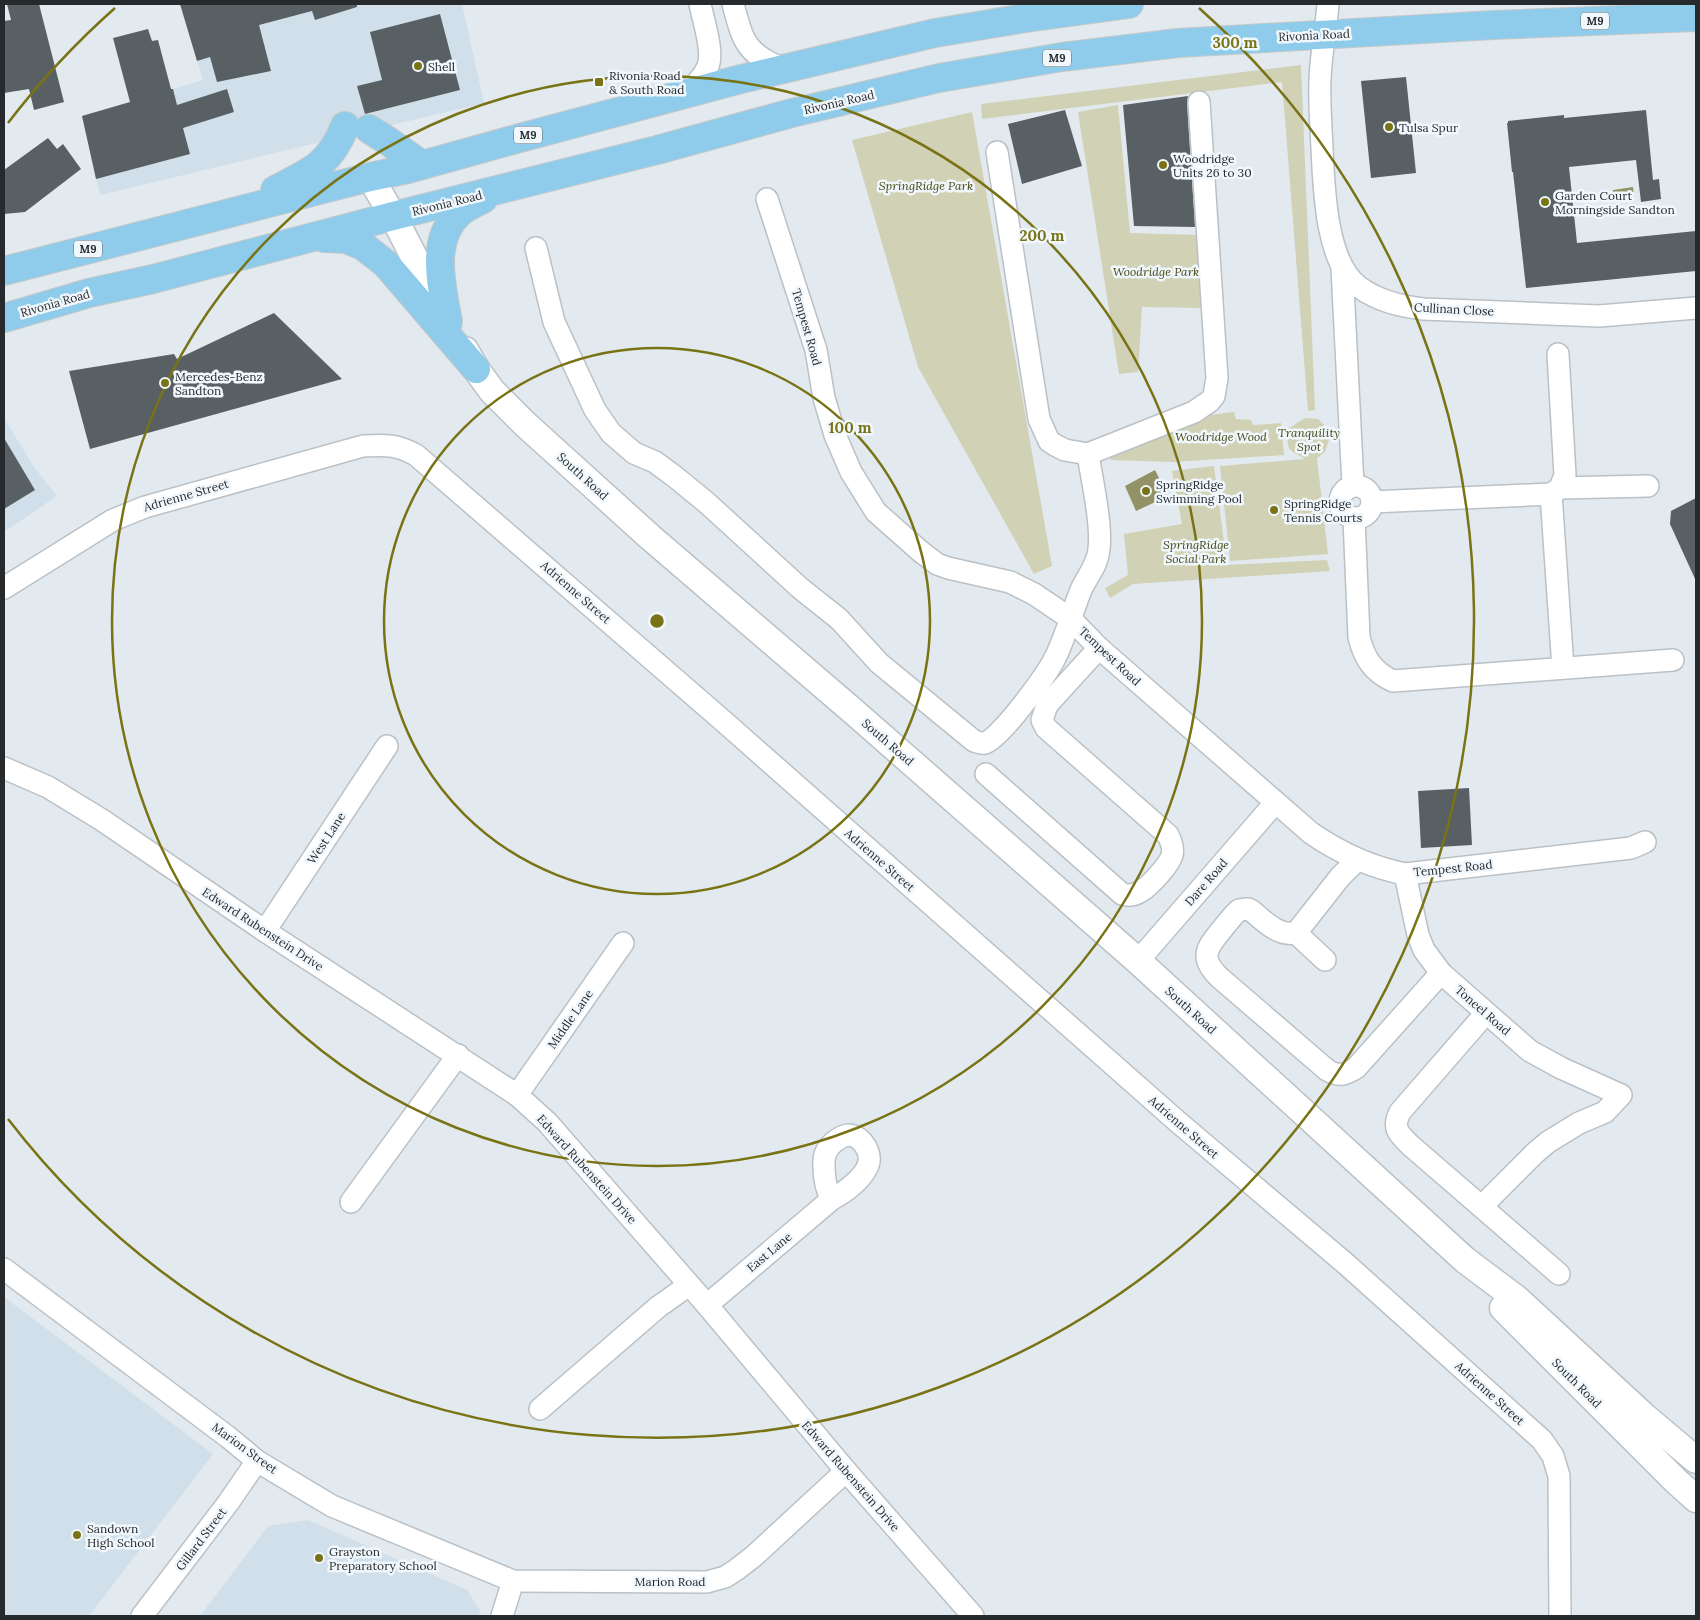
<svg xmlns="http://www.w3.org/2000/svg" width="1700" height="1620" viewBox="0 0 1700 1620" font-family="Lora,serif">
<rect width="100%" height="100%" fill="#e2eaef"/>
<g fill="#d0dfe9">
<path d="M180 4H462L484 103 100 195 82 116 203 80Z"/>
<path d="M4 418 34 467 57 496 4 532Z"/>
<path d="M4 1297 213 1454 89 1616H4Z"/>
<path d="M308 1520 467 1590 480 1611 479 1616H200L268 1526Z"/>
</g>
<g fill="#d1d1b5">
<path d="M1301 65 1315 410 1308 411 1282 82 982 119 981 104Z"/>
<path d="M1118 105 1130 233 1199 235 1205 308 1142 307 1138 372 1119 374 1078 112Z"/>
<path d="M972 112 1052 566 1034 574 918 367 852 140Z"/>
<path d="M1234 412 1236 419 1251 420 1253 425 1281 423 1284 455 1172 462 1111 460 1110 453 1210 415Z"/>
<path d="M1305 418 1318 419 1326 427 1329 440 1325 452 1317 458 1328 554 1230 561 1220 466 1305 459C1289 449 1286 452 1288 429Z"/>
<path d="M1214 466 1227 565 1327 560 1330 571 1133 584 1110 598 1105 588 1128 575 1124 534 1182 524 1172 471Z"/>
</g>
<g fill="#939166">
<path d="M1633 187 1634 197 1614 201 1613 190Z"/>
<path d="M1155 470 1168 496 1136 511 1125 486Z"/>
</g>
<g fill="#596064">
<path d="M7 4H39L64 102 34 110 29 89 4 93V21L11 20Z"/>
<path d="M180 4H357V7L315 20 312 11 259 25 271 71 217 82 210 57 197 61Z"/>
<path d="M440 14 460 90 365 114 357 86 382 80 370 32Z"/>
<path d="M148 29 152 41 158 40 171 89H173L177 105 227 89 234 112 183 128 190 154 96 179 82 116 130 102 113 38Z"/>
<path d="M1406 77 1416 173 1371 178 1361 81Z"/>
<path d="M1188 96 1187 103 1195 227 1134 226 1123 105Z"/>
<path d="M1065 110 1082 166 1022 184 1008 124Z"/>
<path d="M1646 110 1653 180 1659 179 1661 199 1641 202 1636 160 1569 167 1577 243 1696 231V271L1526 288 1513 172H1512L1507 123H1508V121L1564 115V118Z"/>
<path d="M48 138 57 149 63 144 81 169 25 212 4 214V170Z"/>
<path d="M274 313 342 379 90 449 69 371 174 354 177 359Z"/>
<path d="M4 438 35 490 4 509Z"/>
<path d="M1696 498V581L1670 524 1671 511Z"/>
<path d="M1469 788 1472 845 1421 848 1418 791Z"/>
</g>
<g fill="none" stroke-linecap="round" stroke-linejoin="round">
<g stroke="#bac1c6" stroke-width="24">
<g id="minor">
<path d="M733 4C743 42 746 54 784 69"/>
<path d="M1328 4C1326 29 1321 54 1320 79 1319 102 1321 125 1322 148 1324 186 1325 262 1359 287 1378 301 1400 306 1423 309L1599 316 1696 308"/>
<path d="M687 93C695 85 704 77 708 66 714 51 703 20 700 4"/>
<path d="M997 152 1039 419 1049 441 1055 445 1065 450 1088 454 1194 412 1210 401 1214 396 1217 378 1199 102"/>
<path d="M767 199 816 350 824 398 835 435 851 472 876 512 920 551 937 564 948 568 1010 582 1034 594 1071 619 1099 648 1311 833C1340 853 1370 867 1405 874L1631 848 1645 842"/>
<path d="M536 248 554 322 595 410 611 433 634 453 655 462 674 476 707 503 800 588 839 619 879 663 974 741C978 742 981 744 985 743 1001 738 1047 674 1055 658 1066 636 1072 612 1081 590 1087 576 1098 565 1099 549 1102 523 1092 481 1088 454"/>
<path d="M1342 268 1353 485"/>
<path d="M1558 354 1565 475 1560 488 1551 494 1563 668"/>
<circle cx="1356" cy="502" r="16"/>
<path d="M1560 488 1648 486"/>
<path d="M1372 502 1551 494"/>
<path d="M1354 518 1359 637C1364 658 1373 672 1393 681L1673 660"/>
<path d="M4 588 113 520 145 507 363 446C385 445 396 444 416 455L721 719 1178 1122 1346 1264 1542 1440 1553 1456 1559 1476 1560 1616"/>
<path d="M4 768 48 787 102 820 265 931 517 1095 547 1122 707 1305 846 1471 973 1616"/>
<path d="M986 774 1122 894C1128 896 1135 895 1141 891 1149 887 1170 864 1172 855 1174 848 1171 841 1168 835L1046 728 1042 720 1047 705 1099 648"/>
<path d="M1357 860 1340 877 1296 933C1278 936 1265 922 1252 911L1248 909 1239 910C1233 915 1228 922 1223 928 1207 948 1198 957 1220 978L1327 1070C1339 1077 1345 1075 1356 1068L1441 973"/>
<path d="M1405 874 1418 935 1424 950 1441 973 1530 1051 1561 1068 1621 1095 1605 1112 1579 1123 1548 1142 1535 1153 1482 1206"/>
<path d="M265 931 387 746"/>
<path d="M1296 933 1325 960"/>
<path d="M1138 961 1275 803"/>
<path d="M1486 1013 1400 1112C1392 1128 1398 1133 1410 1145L1559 1274"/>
<path d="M517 1095 623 943"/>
<path d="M351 1202 458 1055"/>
<path d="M4 1269 228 1437 257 1461 332 1506 513 1581 707 1582 725 1577 736 1570 754 1556 846 1471"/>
<path d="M707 1305 832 1199C844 1193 866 1177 869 1162 871 1149 858 1131 844 1136 841 1137 837 1140 834 1142 827 1148 823 1156 824 1166 824 1177 826 1190 832 1199"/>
<path d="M540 1409 658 1307 689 1285"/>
<path d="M142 1616 228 1503 257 1461"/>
<path d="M502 1616 513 1581"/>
</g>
</g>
<g stroke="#bac1c6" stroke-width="29">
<g id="tertiary">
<path d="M370 177 393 216 444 315"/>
<path d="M465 350 476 369 492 391 525 424 650 537 854 712 1138 961 1465 1260 1517 1299 1645 1417 1696 1460"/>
<path d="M1503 1308 1676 1481 1696 1499"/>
</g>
</g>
<g stroke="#c7c8c8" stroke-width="30">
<g id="primary">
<path d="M369 129 388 141 422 165"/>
<path d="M275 190C310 172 330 165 345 126"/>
<path d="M324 238 346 239 363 246 386 264 476 369"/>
<path d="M4 271 370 177 408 169 516 139 741 79 935 33 1026 18 1129 4"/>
<path d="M4 318 89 293 153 279 393 216 657 150 792 113 939 78 1062 57 1178 43 1494 25 1696 17"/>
<path d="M448 322C442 287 429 241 459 213 466 207 475 203 483 199"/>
</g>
</g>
<use href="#minor" stroke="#fff" stroke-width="21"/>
<use href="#tertiary" stroke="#fff" stroke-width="26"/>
<use href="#primary" stroke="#8fcceb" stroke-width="28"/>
</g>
<g fill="none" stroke="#797315" stroke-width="2.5">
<circle cx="657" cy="621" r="273"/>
<circle cx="657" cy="621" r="545"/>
<path d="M8 123A818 818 0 0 1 115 8M1199 8A818 818 0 1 1 8 1119"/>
</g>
<g fill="#797315" stroke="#f0f8fd" stroke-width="2">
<circle cx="418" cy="66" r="5"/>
<rect x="594" y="77" width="10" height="10" rx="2.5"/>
<circle cx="1389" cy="127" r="5"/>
<circle cx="1163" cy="165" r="5"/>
<circle cx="1545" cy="202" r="5"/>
<circle cx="165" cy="383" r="5"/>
<circle cx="1146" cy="491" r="5"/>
<circle cx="1274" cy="510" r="5"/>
<circle cx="77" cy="1535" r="5"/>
<circle cx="319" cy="1558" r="5"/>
</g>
<g text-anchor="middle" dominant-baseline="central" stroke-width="5" stroke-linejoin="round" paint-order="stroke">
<g fill="#f0f8fd" stroke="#63686b" stroke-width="1">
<rect x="1581" y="12.5" width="28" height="17" rx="4"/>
<rect x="1043" y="49.5" width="28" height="17" rx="4"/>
<rect x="514" y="126.5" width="28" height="17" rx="4"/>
<rect x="74" y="240.5" width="28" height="17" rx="4"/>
</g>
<g font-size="11" font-weight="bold" fill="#272a2c">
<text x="1595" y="21">M9</text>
<text x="1057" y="58">M9</text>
<text x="528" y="135">M9</text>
<text x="88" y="249">M9</text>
</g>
<g font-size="12" fill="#272a2c" stroke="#f0f8fd">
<text transform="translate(1314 35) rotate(-3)">Rivonia Road</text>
<text transform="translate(839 102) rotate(-13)">Rivonia Road</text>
<text transform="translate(447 203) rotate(-14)">Rivonia Road</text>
<text transform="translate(55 303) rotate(-16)">Rivonia Road</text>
<text transform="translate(1454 309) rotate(3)">Cullinan Close</text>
<text transform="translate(807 327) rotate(74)">Tempest Road</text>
<text transform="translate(583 476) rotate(42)">South Road</text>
<text transform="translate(186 495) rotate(-16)">Adrienne Street</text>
<text transform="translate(576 592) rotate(41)">Adrienne Street</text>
<text transform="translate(1110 656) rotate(43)">Tempest Road</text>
<text transform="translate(888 742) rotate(41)">South Road</text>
<text transform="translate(326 838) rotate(-57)">West Lane</text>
<text transform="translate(880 860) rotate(41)">Adrienne Street</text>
<text transform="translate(1453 868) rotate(-6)">Tempest Road</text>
<text transform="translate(1206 882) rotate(-49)">Dare Road</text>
<text transform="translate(263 929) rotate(33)">Edward Rubenstein Drive</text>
<text transform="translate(1191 1010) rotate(42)">South Road</text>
<text transform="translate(1483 1010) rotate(41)">Toneel Road</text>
<text transform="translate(570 1019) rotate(-55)">Middle Lane</text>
<text transform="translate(1184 1127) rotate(41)">Adrienne Street</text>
<text transform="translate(587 1169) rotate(48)">Edward Rubenstein Drive</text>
<text transform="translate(769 1252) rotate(-40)">East Lane</text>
<text transform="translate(1577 1383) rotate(45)">South Road</text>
<text transform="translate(1490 1393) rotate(42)">Adrienne Street</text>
<text transform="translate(245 1448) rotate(36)">Marion Street</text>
<text transform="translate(851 1476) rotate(49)">Edward Rubenstein Drive</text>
<text transform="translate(201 1539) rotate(-53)">Gillard Street</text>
<text x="670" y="1581">Marion Road</text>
</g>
<g font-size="12" fill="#272a2c" stroke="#f0f8fd" text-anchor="start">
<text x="428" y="66">Shell</text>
<text x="609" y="75">Rivonia Road<tspan x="609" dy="14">&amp; South Road</tspan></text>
<text x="1399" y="127">Tulsa Spur</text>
<text x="1173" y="158">Woodridge<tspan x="1173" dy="14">Units 26 to 30</tspan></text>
<text x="1555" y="195">Garden Court<tspan x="1555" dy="14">Morningside Sandton</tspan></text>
<text x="175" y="376">Mercedes-Benz<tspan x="175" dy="14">Sandton</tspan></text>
<text x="1156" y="484">SpringRidge<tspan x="1156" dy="14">Swimming Pool</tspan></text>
<text x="1284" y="503">SpringRidge<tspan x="1284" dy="14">Tennis Courts</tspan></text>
<text x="87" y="1528">Sandown<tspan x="87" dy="14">High School</tspan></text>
<text x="329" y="1551">Grayston<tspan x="329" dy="14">Preparatory School</tspan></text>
</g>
<g font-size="12" font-style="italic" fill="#4a4712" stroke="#f0f8fd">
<text x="926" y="185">SpringRidge Park</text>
<text x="1156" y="271">Woodridge Park</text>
<text x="1309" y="432">Tranquility<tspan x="1309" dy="14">Spot</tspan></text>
<text x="1221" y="436">Woodridge Wood</text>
<text x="1196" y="544">SpringRidge<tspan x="1196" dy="14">Social Park</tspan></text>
</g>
</g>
<circle cx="657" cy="621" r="8" fill="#797315" stroke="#f0f8fd" stroke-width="2.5"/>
<g font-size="15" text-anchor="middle" font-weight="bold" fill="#797315" stroke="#f0f8fd" stroke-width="5" stroke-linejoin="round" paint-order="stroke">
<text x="1235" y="48">300 m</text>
<text x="1042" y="241">200 m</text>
<text x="850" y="433">100 m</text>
</g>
<rect width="1700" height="1620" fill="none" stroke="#272a2c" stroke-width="10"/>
</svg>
